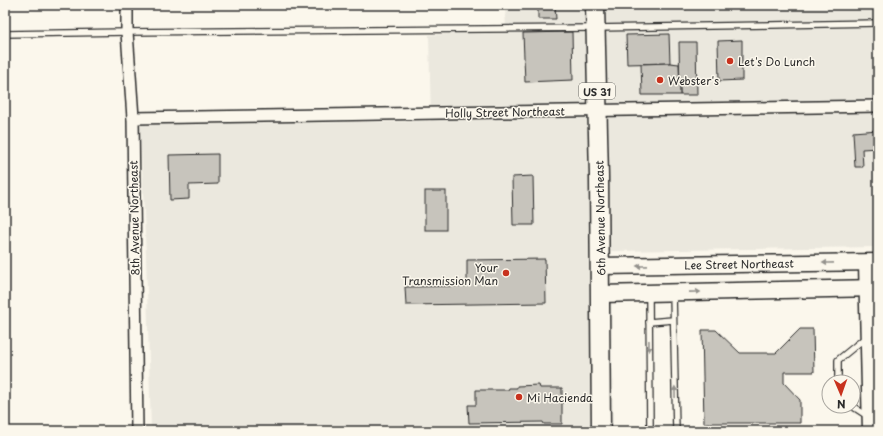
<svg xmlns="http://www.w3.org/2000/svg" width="883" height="436" viewBox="0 0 883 436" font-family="'Playpen Sans',sans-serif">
<rect width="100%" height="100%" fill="#fbf7ec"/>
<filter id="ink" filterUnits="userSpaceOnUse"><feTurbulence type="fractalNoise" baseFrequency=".025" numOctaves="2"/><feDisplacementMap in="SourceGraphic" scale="8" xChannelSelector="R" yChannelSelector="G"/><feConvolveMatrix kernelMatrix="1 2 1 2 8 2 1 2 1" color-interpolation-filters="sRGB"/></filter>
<g filter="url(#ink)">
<path fill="#ebe8de" d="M505 5H878V247L611 251 613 431H151L146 256 140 125 431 121 429 35 506 31Z"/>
<g fill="#c7c4bc" stroke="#2b2b2b">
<path d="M538 5H555L556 19H538Z"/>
<rect x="665" y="5" width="21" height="4"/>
<path d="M572 32 573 80 525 82 523 33Z"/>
<path d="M669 34 670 63 627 64 626 35Z"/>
<path d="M742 40V80L719 81 718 41Z"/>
<path d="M679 42H696L697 95H680Z"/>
<path d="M670 63 679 64 680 95H642L641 64Z"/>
<path d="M878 130V148L862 149 863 167H855L853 132Z"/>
<path d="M218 154V184L189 185V199L170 200 169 155Z"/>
<path d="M533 176 534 225H513L512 177Z"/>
<rect x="425" y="191" width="21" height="39"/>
<path d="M545 259 546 303 406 305 405 287 467 286V260Z"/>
<path d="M800 329H813L814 372H784V383L800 400V423H704L702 330H716L740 353H776Z"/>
<path d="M539 385 540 388H562V424H544L543 422 469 423 468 405H476V390H508L509 388H517V386Z"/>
</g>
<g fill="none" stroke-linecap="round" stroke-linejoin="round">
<g stroke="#2b2b2b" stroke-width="8">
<g id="lane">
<path d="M5 34 127 32 595 28 878 23"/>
<path d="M673 293 676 431"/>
<path d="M649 295 650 431"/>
<path d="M649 322 673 320"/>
<path d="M838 382V360L865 338"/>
<path d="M852 406 869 417"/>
</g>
</g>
<g stroke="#2b2b2b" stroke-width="14">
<g id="street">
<path d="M127 5V32L133 118 137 431"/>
<path d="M133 118 878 106"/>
</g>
</g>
<g stroke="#2b2b2b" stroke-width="19">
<g id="secondary">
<path d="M867 263 871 431"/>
<path d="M600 266 878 262"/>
<path d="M600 294 878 288"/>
</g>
</g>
<g stroke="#2b2b2b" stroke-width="21">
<path id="primary" d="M595 5 599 177 601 431"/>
</g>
<use href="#lane" stroke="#fbf7ec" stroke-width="5.5"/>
<use href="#street" stroke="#fbf7ec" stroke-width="11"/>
<use href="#secondary" stroke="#fbf7ec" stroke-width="16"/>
<use href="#primary" stroke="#fbf7ec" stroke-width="18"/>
</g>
<defs><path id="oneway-solid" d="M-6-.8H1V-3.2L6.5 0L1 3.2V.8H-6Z"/></defs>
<g fill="#93918c">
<use href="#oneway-solid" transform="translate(828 263) rotate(179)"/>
<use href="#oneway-solid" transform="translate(642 266) rotate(179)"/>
<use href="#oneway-solid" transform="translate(695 292) rotate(-1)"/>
<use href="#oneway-solid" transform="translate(649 346) rotate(89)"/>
<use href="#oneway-solid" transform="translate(675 392) rotate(-91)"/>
</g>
</g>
<g fill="#c8321e" stroke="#fbf7ec" stroke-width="1.5">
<circle cx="730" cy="61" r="4"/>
<circle cx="660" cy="80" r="4"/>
<circle cx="506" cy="273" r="4"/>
<circle cx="519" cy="397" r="4"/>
</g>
<g text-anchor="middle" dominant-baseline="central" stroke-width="3" stroke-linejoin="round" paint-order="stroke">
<rect fill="#fbf7ec" stroke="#696865" stroke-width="1" x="579" y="83" width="36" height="16" rx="3"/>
<g font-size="10" font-weight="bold" fill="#2b2b2b">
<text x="597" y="91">US 31</text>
</g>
<g font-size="11" fill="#2b2b2b" stroke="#fbf7ec" text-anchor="start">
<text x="738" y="61">Let's Do Lunch</text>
<text x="668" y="80">Webster's</text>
<text x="498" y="267" text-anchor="end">Your<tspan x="498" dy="13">Transmission Man</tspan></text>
<text x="527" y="397">Mi Hacienda</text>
</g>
<g font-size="11" fill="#2b2b2b" stroke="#fbf7ec">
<text transform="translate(505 112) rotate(-1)">Holly Street Northeast</text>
<text transform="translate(134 218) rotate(-91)">8th Avenue Northeast</text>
<text transform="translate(600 218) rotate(-91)">6th Avenue Northeast</text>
<text transform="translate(739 264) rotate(-1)">Lee Street Northeast</text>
</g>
</g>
<rect width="883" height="436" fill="none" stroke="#fbf7ec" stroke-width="20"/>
<rect x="10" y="10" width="863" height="416" fill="none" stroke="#2b2b2b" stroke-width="1.5" filter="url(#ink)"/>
<g transform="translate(841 394) rotate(178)"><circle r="19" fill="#fbf7ec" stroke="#a8a59f"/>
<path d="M0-3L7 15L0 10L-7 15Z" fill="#c8321e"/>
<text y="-6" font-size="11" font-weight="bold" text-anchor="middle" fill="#2b2b2b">N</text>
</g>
</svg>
